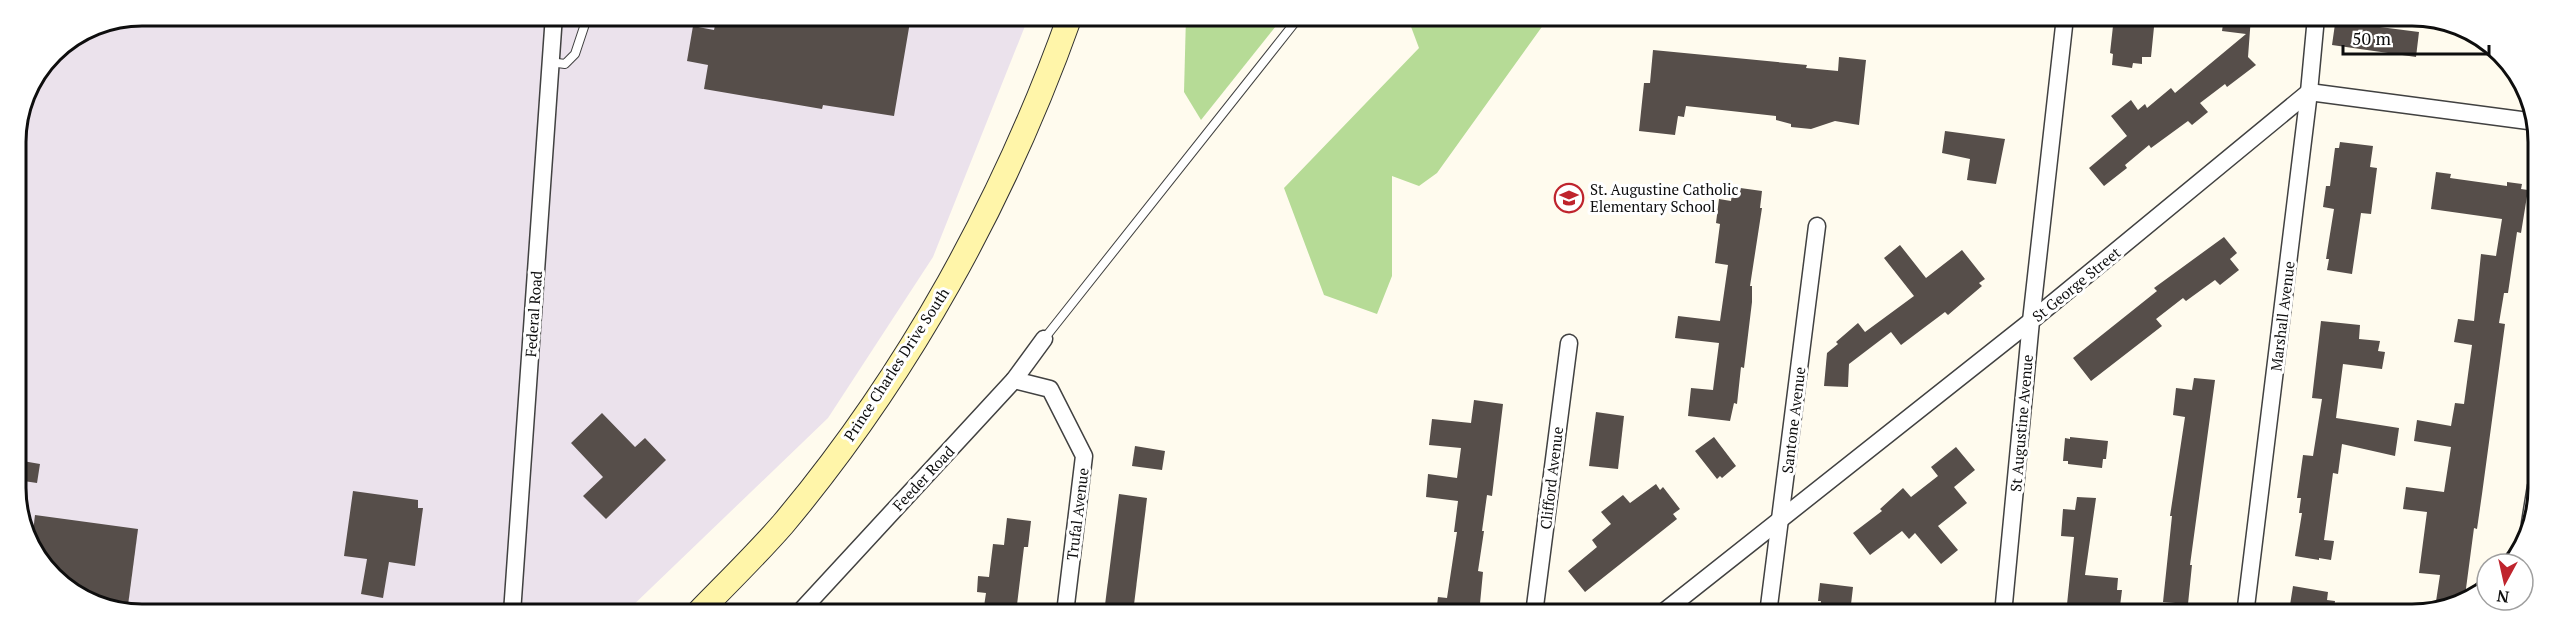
<svg xmlns="http://www.w3.org/2000/svg" width="2553" height="630" viewBox="0 0 2553 630" font-family="'PT Serif',serif">
<rect width="100%" height="100%" fill="#fffbee"/>
<path fill="#ebe2ec" d="M141 15 1029 16 933 257 828 418 625 613H116L52 578 18 514 15 133 25 93 52 52 93 24Z"/>
<g fill="#b6db96">
<path d="M1186 16H1284L1201 120 1184 92Z"/>
<path d="M1407 16 1549 17 1437 173 1419 186 1392 176V276L1377 314 1324 295 1284 188 1419 48Z"/>
</g>
<g fill="#564e4a">
<path d="M717 16H800L836 22 837 16H911L894 116 823 105 822 109 704 89 708 65 687 61 693 26 714 30Z"/>
<path d="M2114 17H2155L2151 57H2142V64L2133 63 2132 68 2112 65 2113 54 2110 53Z"/>
<path d="M2224 17H2251L2248 57 2256 65 2227 87 2225 84 2200 103 2208 112 2192 125 2188 121 2151 148 2149 145 2125 165 2127 168 2104 186 2089 168 2127 136 2111 116 2131 100 2138 110 2145 104 2147 108 2171 88 2175 93 2246 34 2222 31Z"/>
<path d="M2336 17H2382L2380 27 2419 32 2416 57 2332 45Z"/>
<path d="M1653 50 1807 65 1806 68 1838 71 1839 57 1866 60 1859 125 1835 121 1811 129 1791 127V124L1776 120V116L1686 106 1684 117 1678 116 1675 135 1639 131 1644 83H1650Z"/>
<path d="M1945 131 2005 139 1996 184 1967 180 1970 159 1942 153Z"/>
<path d="M2340 142 2373 146 2370 167 2377 168 2371 214 2361 213 2352 274 2327 270 2329 259H2326L2334 209 2323 207 2326 186H2330L2335 148H2339Z"/>
<path d="M2436 172 2451 174 2450 178 2507 186V182L2522 184 2521 189 2528 190 2521 233 2517 232 2508 293H2504L2499 323 2505 324 2482 494 2477 529 2474 528 2465 596 2435 608 2440 575 2419 573 2427 512 2403 509 2406 487 2444 492 2451 447 2414 441 2417 420 2451 426 2455 403 2464 404 2472 345 2454 342 2458 319 2474 321 2481 254 2496 256 2502 219 2431 209Z"/>
<path d="M1733 187 1762 191 1760 208H1762L1750 286H1752V302L1744 368 1741 367 1737 404 1734 403 1730 421 1688 416 1691 388 1713 390 1719 343 1675 338 1678 316 1720 321 1728 265 1715 263 1720 224 1716 223 1719 199 1731 201Z"/>
<path d="M2224 237 2237 253 2230 259 2239 270 2220 285 2215 280 2186 301 2183 298 2156 319 2162 326 2091 381 2073 358 2157 291 2154 288Z"/>
<path d="M1900 245 1926 278 1962 250 1985 279 1979 283 1982 286 1948 315 1945 312 1901 345 1891 332 1849 364 1848 387 1824 386 1827 353 1838 344 1836 342 1858 323 1865 332 1914 296 1884 258Z"/>
<path d="M2321 321 2360 325 2359 339 2380 341 2378 351 2385 352 2382 369 2343 364 2336 418 2399 428 2395 456 2342 444 2338 474 2333 473 2324 540 2334 541 2331 560 2319 558V560L2295 556 2302 513H2299L2301 498H2297L2303 455 2313 456 2322 399 2312 398Z"/>
<path d="M2194 378 2215 380 2190 565H2192L2188 604 2163 602 2172 516H2170L2185 417 2173 415 2176 388 2192 390Z"/>
<path d="M1474 400 1503 404 1492 496 1487 495 1482 531H1484L1478 571 1483 572 1479 614H1436L1438 597 1447 598 1457 532H1454L1458 501 1426 497 1428 474 1457 478 1461 448 1429 445 1432 419 1471 423Z"/>
<path d="M1596 412 1624 416 1618 469 1589 466Z"/>
<path d="M602 413 635 447 645 438 666 460 606 519 583 496 603 477 571 443Z"/>
<path d="M1714 437 1736 466 1722 478 1720 476 1717 479 1695 451Z"/>
<path d="M2070 437 2108 441 2106 459H2103L2102 468 2068 464V461H2063L2065 438 2070 439Z"/>
<path d="M1135 446 1165 451 1162 470 1132 466Z"/>
<path d="M1956 447 1975 470 1954 487 1967 503 1938 526 1958 550 1941 564 1915 533 1909 539 1902 531 1870 555 1853 533 1882 511 1880 509 1903 488 1911 497 1938 476 1931 467Z"/>
<path d="M17 460 40 464 37 483 17 480Z"/>
<path d="M1656 484 1660 490 1663 487 1680 509 1673 514 1677 519 1585 592 1568 571 1597 547 1592 540 1611 524 1601 512 1623 495 1630 503Z"/>
<path d="M353 491 418 500V508H423L415 566 389 562 383 598 361 594 367 559 344 556Z"/>
<path d="M1119 494 1147 498 1133 613H1104Z"/>
<path d="M2077 497 2096 498 2085 575 2118 578 2117 590H2122L2119 614H2066L2074 537 2061 536 2063 509 2075 510Z"/>
<path d="M35 515 138 529 127 613 116 612 52 578 32 540Z"/>
<path d="M1007 518 1031 521 1028 547H1024L1016 613H983L986 593 977 592 978 576 989 577 993 544 1004 545Z"/>
<path d="M1820 583 1853 587 1850 613 1820 610 1821 601H1818Z"/>
<path d="M2293 586 2328 592 2327 600 2335 601 2333 615H2294L2296 606 2290 605Z"/>
</g>
<g fill="none" stroke-linecap="round" stroke-linejoin="round">
<g stroke="#414141" stroke-width="10">
<g id="lane">
<path d="M550 62 565 64 575 54 588 15"/>
<path d="M1044 339 1300 16"/>
</g>
</g>
<g stroke="#414141" stroke-width="19">
<g id="street">
<path d="M1014 380 1050 389 1084 456 1065 613"/>
<path d="M2530 523 2536 486"/>
<path d="M512 613 554 15"/>
<path d="M799 613 1014 380 1044 339"/>
<path d="M1534 614 1569 343"/>
<path d="M1661 614 2031 321 2309 92 2536 122"/>
<path d="M1768 614 1817 226"/>
<path d="M2003 614 2031 321 2065 17"/>
<path d="M2245 615 2309 92 2316 17"/>
</g>
</g>
<g stroke="#303030" stroke-width="26">
<path id="secondary" d="M698 613C726 584 756 555 783 524 908 375 1005 199 1070 16"/>
</g>
<use href="#lane" stroke="#fff" stroke-width="8"/>
<use href="#street" stroke="#fff" stroke-width="16"/>
<use href="#secondary" stroke="#fff5a9" stroke-width="24"/>
</g>
<defs>
<g id="school-ring" transform="scale(1.5)"><circle r="9.5" fill="#fff" stroke="#bf242d" stroke-width="1.5"/><path d="M0-5L7-2L0 1L-7-2ZM-4 1L0 2.5L4 1V4Q0 6-4 4Z" fill="#bf242d"/></g>
</defs>
<g fill-rule="evenodd">
<use href="#school-ring" x="1569" y="198"/>
</g>
<g text-anchor="middle" dominant-baseline="central" stroke-width="6" stroke-linejoin="round" paint-order="stroke">
<g font-size="15" fill="#0e0e0e" stroke="#fff" text-anchor="start">
<text x="1590" y="189">St. Augustine Catholic<tspan x="1590" dy="17">Elementary School</tspan></text>
</g>
<g font-size="15" fill="#0e0e0e" stroke="#fff">
<text transform="translate(2076 284) rotate(-39)">St George Street</text>
<text transform="translate(533 314) rotate(-86)">Federal Road</text>
<text transform="translate(2282 316) rotate(-83)">Marshall Avenue</text>
<text transform="translate(896 364) rotate(-57)">Prince Charles Drive South</text>
<text transform="translate(1793 420) rotate(-83)">Santone Avenue</text>
<text transform="translate(2021 423) rotate(-85)">St Augustine Avenue</text>
<text transform="translate(923 478) rotate(-47)">Feeder Road</text>
<text transform="translate(1551 478) rotate(-83)">Clifford Avenue</text>
<text transform="translate(1077 514) rotate(-83)">Trufal Avenue</text>
</g>
</g>
<path d="M0 0H2553V630H0ZM142 26H2412A116 116 0 0 1 2528 142V488A116 116 0 0 1 2412 604H142A116 116 0 0 1 26 488V142A116 116 0 0 1 142 26Z" fill="#fff" fill-rule="evenodd"/>
<path fill="none" stroke="#0e0e0e" stroke-width="3" d="M142 26H2412A116 116 0 0 1 2528 142V488A116 116 0 0 1 2412 604H142A116 116 0 0 1 26 488V142A116 116 0 0 1 142 26Z"/>
<g transform="translate(2505 582) rotate(188)"><circle r="28" fill="#ffffff" stroke="#9f9f9f" stroke-width="1.5"/>
<path d="M0-4.5L10 22L0 15L-10 22Z" fill="#bf242d"/>
<text y="-9" font-size="16" font-weight="bold" text-anchor="middle" fill="#0e0e0e">N</text>
</g>
<path d="M2343 45v9h146v-9" fill="none" stroke="#0e0e0e" stroke-width="3"/>
<text x="2352" y="45" font-size="18" fill="#0e0e0e" stroke="#ffffff" stroke-width="4.5" paint-order="stroke">50 m</text>
</svg>
